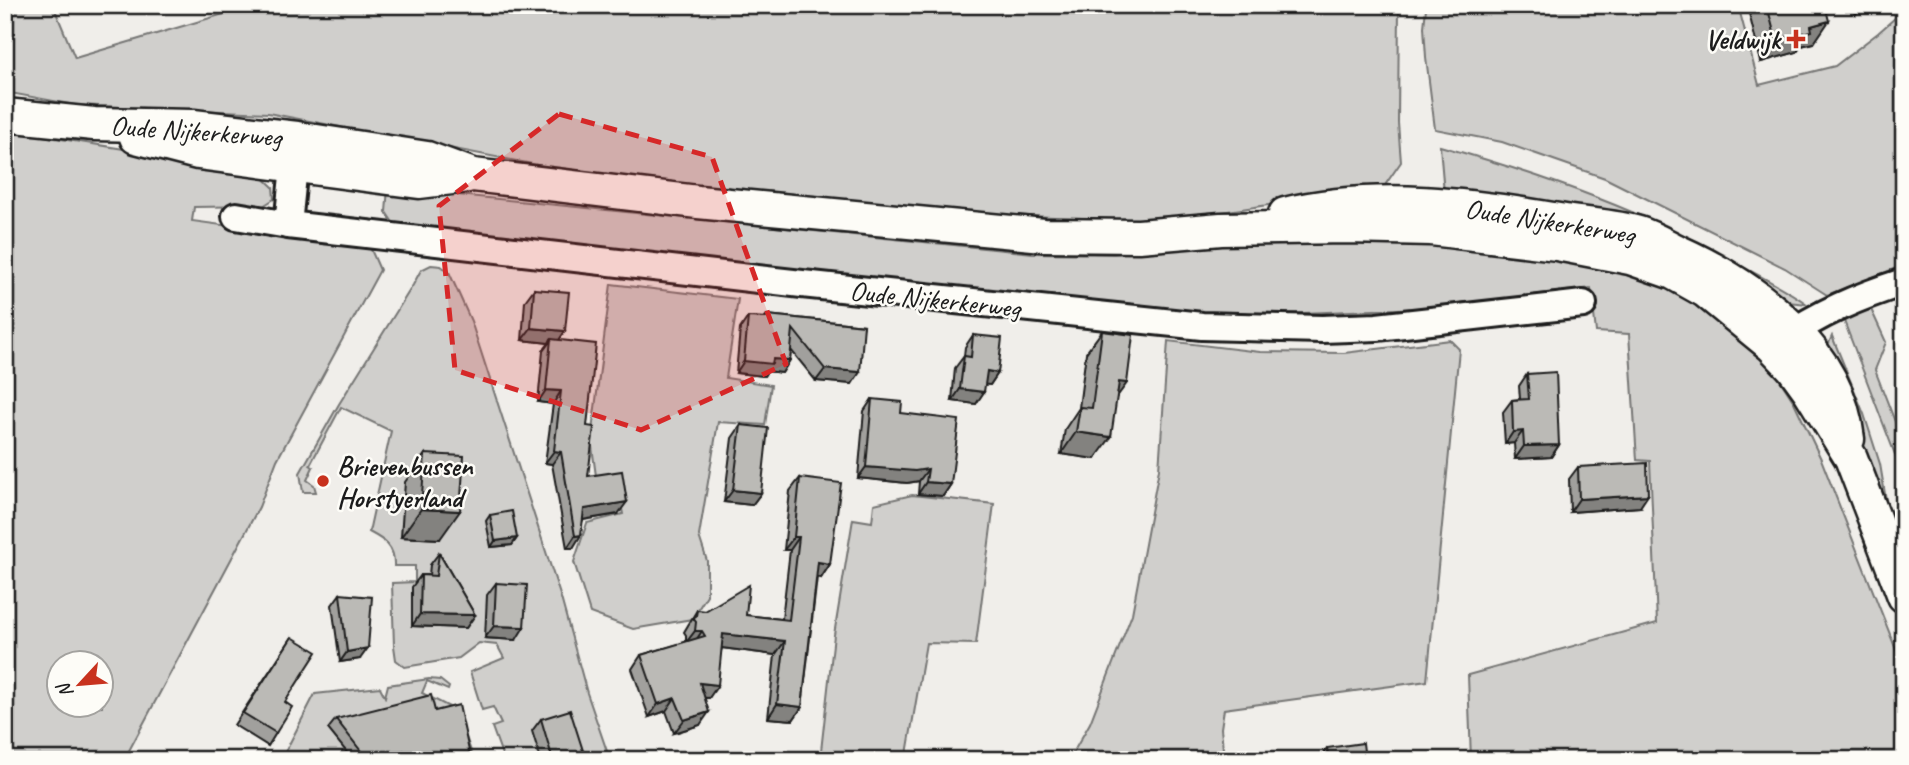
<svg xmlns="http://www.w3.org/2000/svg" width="1909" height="765" viewBox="0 0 1909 765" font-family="Caveat,sans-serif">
<rect width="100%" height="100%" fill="#f0eeea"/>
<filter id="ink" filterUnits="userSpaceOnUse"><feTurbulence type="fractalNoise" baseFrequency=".0143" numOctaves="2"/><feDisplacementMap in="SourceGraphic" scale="14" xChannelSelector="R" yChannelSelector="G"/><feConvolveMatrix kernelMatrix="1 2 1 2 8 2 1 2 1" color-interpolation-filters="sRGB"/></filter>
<g filter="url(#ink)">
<g fill="#d0cfcc" stroke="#767674" stroke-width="2" fill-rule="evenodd">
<path d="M5 5H53L75 58 254 5H1399L1398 123 1401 162 1383 188 1214 213 1136 220 972 214 569 171 268 113 75 105 5 92Z"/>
<path d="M1430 5H1738L1759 85 1835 66 1878 33 1904 10V265L1827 295 1785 268 1605 178 1502 142 1435 129 1426 57 1424 27 1426 8Z"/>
<path d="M5 130 255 170 273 187 274 199 263 206 194 207 192 221 369 245 380 270 277 460 259 507 124 760H5ZM60 664H102V706H60Z"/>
<path d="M1440 146C1545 176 1647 212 1742 266 1765 279 1786 289 1807 304L1777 301 1444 193Z"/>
<path d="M388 188 1033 253 1114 254 1303 236 1375 237 1577 257 1676 288 1761 351 1794 402 1821 459 1904 670V760H1471L1468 675 1657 623 1650 461 1637 460 1629 334 1596 332 1591 288 1421 308 1211 317 394 224 386 212Z"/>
<path d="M431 265 441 266 449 272 471 321 561 598 587 693 610 760H504L492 727 501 724 493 707 482 710 470 672 504 658 497 645 479 643 459 658 405 667 396 660 394 646 392 583 415 582V566H394C395 546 384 540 369 532L391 431 341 407 310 465 313 467 307 480 314 485 316 492H303L300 473 339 404 413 285 421 270Z"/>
<path d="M611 284 738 299 726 378 771 385 765 425 718 422 699 536 707 561V595L692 619 633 629 590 613 574 562 587 523 623 514 616 479 596 476 591 439Z"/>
<path d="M1870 307 1886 342 1875 370 1904 445V478L1844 321 1850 314Z"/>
<path d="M1832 336 1864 414 1880 464 1888 512 1824 354Z"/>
<path d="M1450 340 1459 349 1427 681 1224 709 1221 728 1224 760H1069L1090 723 1132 614 1159 469 1168 341 1260 352 1344 353Z"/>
<path d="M912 495 994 504 976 644 926 643 906 760H820L834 635 853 519 872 522 874 504Z"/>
<path d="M429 679 440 680 449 687 448 690 427 681 422 693 457 711 474 760H281L315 694 380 687 385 697 388 685Z"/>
</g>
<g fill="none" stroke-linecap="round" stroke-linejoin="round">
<g stroke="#1c1c1c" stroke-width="32">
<g id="minor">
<path d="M236 216 288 225 802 284 1202 326 1322 329 1377 327 1583 304"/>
<path d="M288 225 296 146"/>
<path d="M1779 341C1820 313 1857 297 1904 282"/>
</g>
</g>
<g stroke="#1c1c1c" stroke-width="37">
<g id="tertiary">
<path d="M5 115 94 124 193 126 297 138 427 158 473 175 698 202 1044 235 1139 236 1221 229 1348 227 1431 229 1557 244 1630 258 1673 273 1705 291 1772 346 1793 368 1809 390 1851 458 1904 596"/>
<path d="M136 137 198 153 419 182 468 176"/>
<path d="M1285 214C1377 192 1473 205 1565 221 1589 225 1615 226 1639 233 1652 237 1665 245 1677 251 1755 286 1838 348 1848 439"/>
</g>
</g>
<use href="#minor" stroke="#fdfcf7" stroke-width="26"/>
<use href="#tertiary" stroke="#fdfcf7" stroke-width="32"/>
</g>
<g fill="#a1a09d" stroke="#1c1c1c" stroke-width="2">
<path d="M1747 5H1825L1814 43 1801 46 1797 52 1761 62Z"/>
<path d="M1844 5H1863L1856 14Z"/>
<path d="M534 289 565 331 559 340 587 426 588 476 618 514 583 520 573 548H567L552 464 545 463 553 404 538 402 543 351 549 343 522 340 525 301Z"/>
<path d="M767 315 864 325 852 384 816 381 791 350 790 360 782 373 767 371 764 376 736 373 740 329 748 317 764 318Z"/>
<path d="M1102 331 1116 398 1095 459 1061 454 1065 429 1079 408 1086 353Z"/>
<path d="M973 335 998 373 990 385 985 384 976 404 952 401 955 368 964 356 965 347Z"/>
<path d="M1904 370V397L1897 380Z"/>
<path d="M1527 374 1559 445 1551 457 1515 459 1514 443 1505 444 1503 412 1512 400 1520 399 1519 386Z"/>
<path d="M872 399 901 413 951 484 943 496 918 494 919 481 907 483 858 478 864 411Z"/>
<path d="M741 425 761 493 752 505 724 502 732 438Z"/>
<path d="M425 454 440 539 401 537 405 482Z"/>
<path d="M1578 467 1640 507 1570 512 1569 479Z"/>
<path d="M800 478 830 564 821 578 817 577 802 707 793 720 768 718 775 655 722 648 709 698H705L700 725 674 733 666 711 649 717 632 669 641 655 686 642V635L684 632 697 610 782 619 790 550H784L790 491Z"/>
<path d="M490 515 517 538 512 545 491 547 486 521Z"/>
<path d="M439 553 475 615 466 628 412 626V587L421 575H429L430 565Z"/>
<path d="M496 583 516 640 485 638 487 595Z"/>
<path d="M340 594 360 659 340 662 332 605Z"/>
<path d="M292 637 285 702 276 733 268 746 234 725Z"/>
<path d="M435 711 471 760H353L328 729 336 719Z"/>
<path d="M541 719 586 760H541L532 731Z"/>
<path d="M1327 748 1365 760H1319Z"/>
</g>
<g fill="#83827f" stroke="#1c1c1c" stroke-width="2">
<path d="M1829 21 1814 43 1801 46 1797 52 1761 62 1776 40 1811 26Z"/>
<path d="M531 328 565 331 557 343 551 339 549 343 522 340Z"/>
<path d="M773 359 790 360 782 373 767 371 764 376 736 373 744 361Z"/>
<path d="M825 369 860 372 852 384 816 381Z"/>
<path d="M987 371 998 373 990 385 978 384Z"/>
<path d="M1119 382 1127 383 1111 405Z"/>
<path d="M960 389 984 392 976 404 952 401Z"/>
<path d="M546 390 561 391 553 404 538 402Z"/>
<path d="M1523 431 1514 443 1505 444 1513 432Z"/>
<path d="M1076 432 1111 437 1095 459 1061 454Z"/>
<path d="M1559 445 1551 457 1515 459 1524 446Z"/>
<path d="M554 451 561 452 552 464 545 463Z"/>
<path d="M866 467 928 469 919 481 907 483 858 478Z"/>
<path d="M926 482 951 484 943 496 918 494Z"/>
<path d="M733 490 761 493 752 505 724 502Z"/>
<path d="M1648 495 1640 507 1570 512 1579 499Z"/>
<path d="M627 502 618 514 576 521 584 509Z"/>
<path d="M421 509 460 511 440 539 401 537Z"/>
<path d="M581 535 573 548H567L575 536Z"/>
<path d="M794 537H799L790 550H784Z"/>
<path d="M517 538 512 545 491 547 495 541Z"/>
<path d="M818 562 830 564 821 578 809 575Z"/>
<path d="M420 614 475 615 466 628 412 626Z"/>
<path d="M494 626 524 627 516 640 485 638Z"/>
<path d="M695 631H702L693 645 685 644Z"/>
<path d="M723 634 785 641 775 655 714 647Z"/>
<path d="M368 648 360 659 340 662 347 652Z"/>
<path d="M700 683 718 685 709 698 691 697Z"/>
<path d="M675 698 666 711 649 717 658 704Z"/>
<path d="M777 704 802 707 793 720 768 718Z"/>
<path d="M709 712 700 725 674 733 684 720Z"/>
<path d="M403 751 396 760H391Z"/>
</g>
<g fill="#bbbab6" stroke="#1c1c1c" stroke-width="2">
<path d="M1767 5H1825L1829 21 1811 26 1812 31 1776 40Z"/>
<path d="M534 289 569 292 565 331 531 328Z"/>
<path d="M767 315 864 325 860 372 825 369 793 329 790 360 773 359 772 364 744 361 748 317 766 318Z"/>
<path d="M1102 331 1133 335 1127 383 1119 382 1111 437 1076 432 1080 407 1092 408Z"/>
<path d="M973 335 1002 338 998 373 987 371 984 392 960 389 964 356 971 357Z"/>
<path d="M551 339 596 344 587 426 594 427 588 476 622 471 627 502 584 509 581 535 575 536 561 452 554 451 561 391 546 390Z"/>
<path d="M1556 372 1559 445 1524 446 1523 431 1513 432 1512 400 1529 399 1527 374Z"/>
<path d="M872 399 902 402 901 413 959 420 951 484 926 482 928 469 915 471 866 467Z"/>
<path d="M741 425 768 428 761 493 733 490Z"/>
<path d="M425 454 464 456 460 511 421 509Z"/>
<path d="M1647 463 1648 495 1579 499 1578 467Z"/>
<path d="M800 478 841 483 830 564 818 562 802 707 777 704 785 641 723 634 718 685 700 683 709 712 684 720 675 698 658 704 641 655 705 636 702 631H695L696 622 693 618 696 616 697 610 705 611 749 585 746 615 789 620 799 537H794Z"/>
<path d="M512 511 517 538 495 541 490 515Z"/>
<path d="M439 553 475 615 420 614 421 575 436 576Z"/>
<path d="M496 583 527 585 524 627 494 626Z"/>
<path d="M340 594 372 597 368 648 347 652Z"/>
<path d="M292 637 317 652 285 702 292 707 276 733 243 713Z"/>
<path d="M431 695 435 711 459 705 471 760H404L403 751 391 760H368L336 719Z"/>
<path d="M570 710 586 760H553L541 719Z"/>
<path d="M1363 743 1365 760H1329L1327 748Z"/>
</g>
</g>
<path fill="#d62828" fill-opacity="0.2" stroke="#d62828" stroke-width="5" stroke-dasharray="14 9" stroke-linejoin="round" d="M559 114 712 157 786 364 641 430 455 370 439 206Z"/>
<g fill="#c8321e" stroke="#fdfcf7" stroke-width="2.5">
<path d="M1792.5 28.5h7v7h7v7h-7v7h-7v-7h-7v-7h7z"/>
<circle cx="323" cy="481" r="7"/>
</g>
<g text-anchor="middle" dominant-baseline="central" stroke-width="5" stroke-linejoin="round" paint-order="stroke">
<g font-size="28" font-weight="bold" fill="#1c1c1c" stroke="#fdfcf7" text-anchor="end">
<text x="1780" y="39">Veldwijk</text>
<text x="337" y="465" text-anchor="start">Brievenbussen<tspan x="337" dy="32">Horstyerland</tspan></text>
</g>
<g font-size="28" fill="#1c1c1c" stroke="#fdfcf7">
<text transform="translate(196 131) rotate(4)">Oude Nijkerkerweg</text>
<text transform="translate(1550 221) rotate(9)">Oude Nijkerkerweg</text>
<text transform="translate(935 299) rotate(6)">Oude Nijkerkerweg</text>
</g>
</g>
<rect width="1909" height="765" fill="none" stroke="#fdfcf7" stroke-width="28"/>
<rect x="14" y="14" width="1881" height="737" fill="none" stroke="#1c1c1c" stroke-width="2.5" filter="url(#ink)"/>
<g transform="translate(80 684) rotate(244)"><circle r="33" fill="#fdfcf7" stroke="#a3a29f" stroke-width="2"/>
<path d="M0-5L12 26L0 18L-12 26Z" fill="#c8321e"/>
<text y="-10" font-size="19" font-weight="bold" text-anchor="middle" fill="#1c1c1c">N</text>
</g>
</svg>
